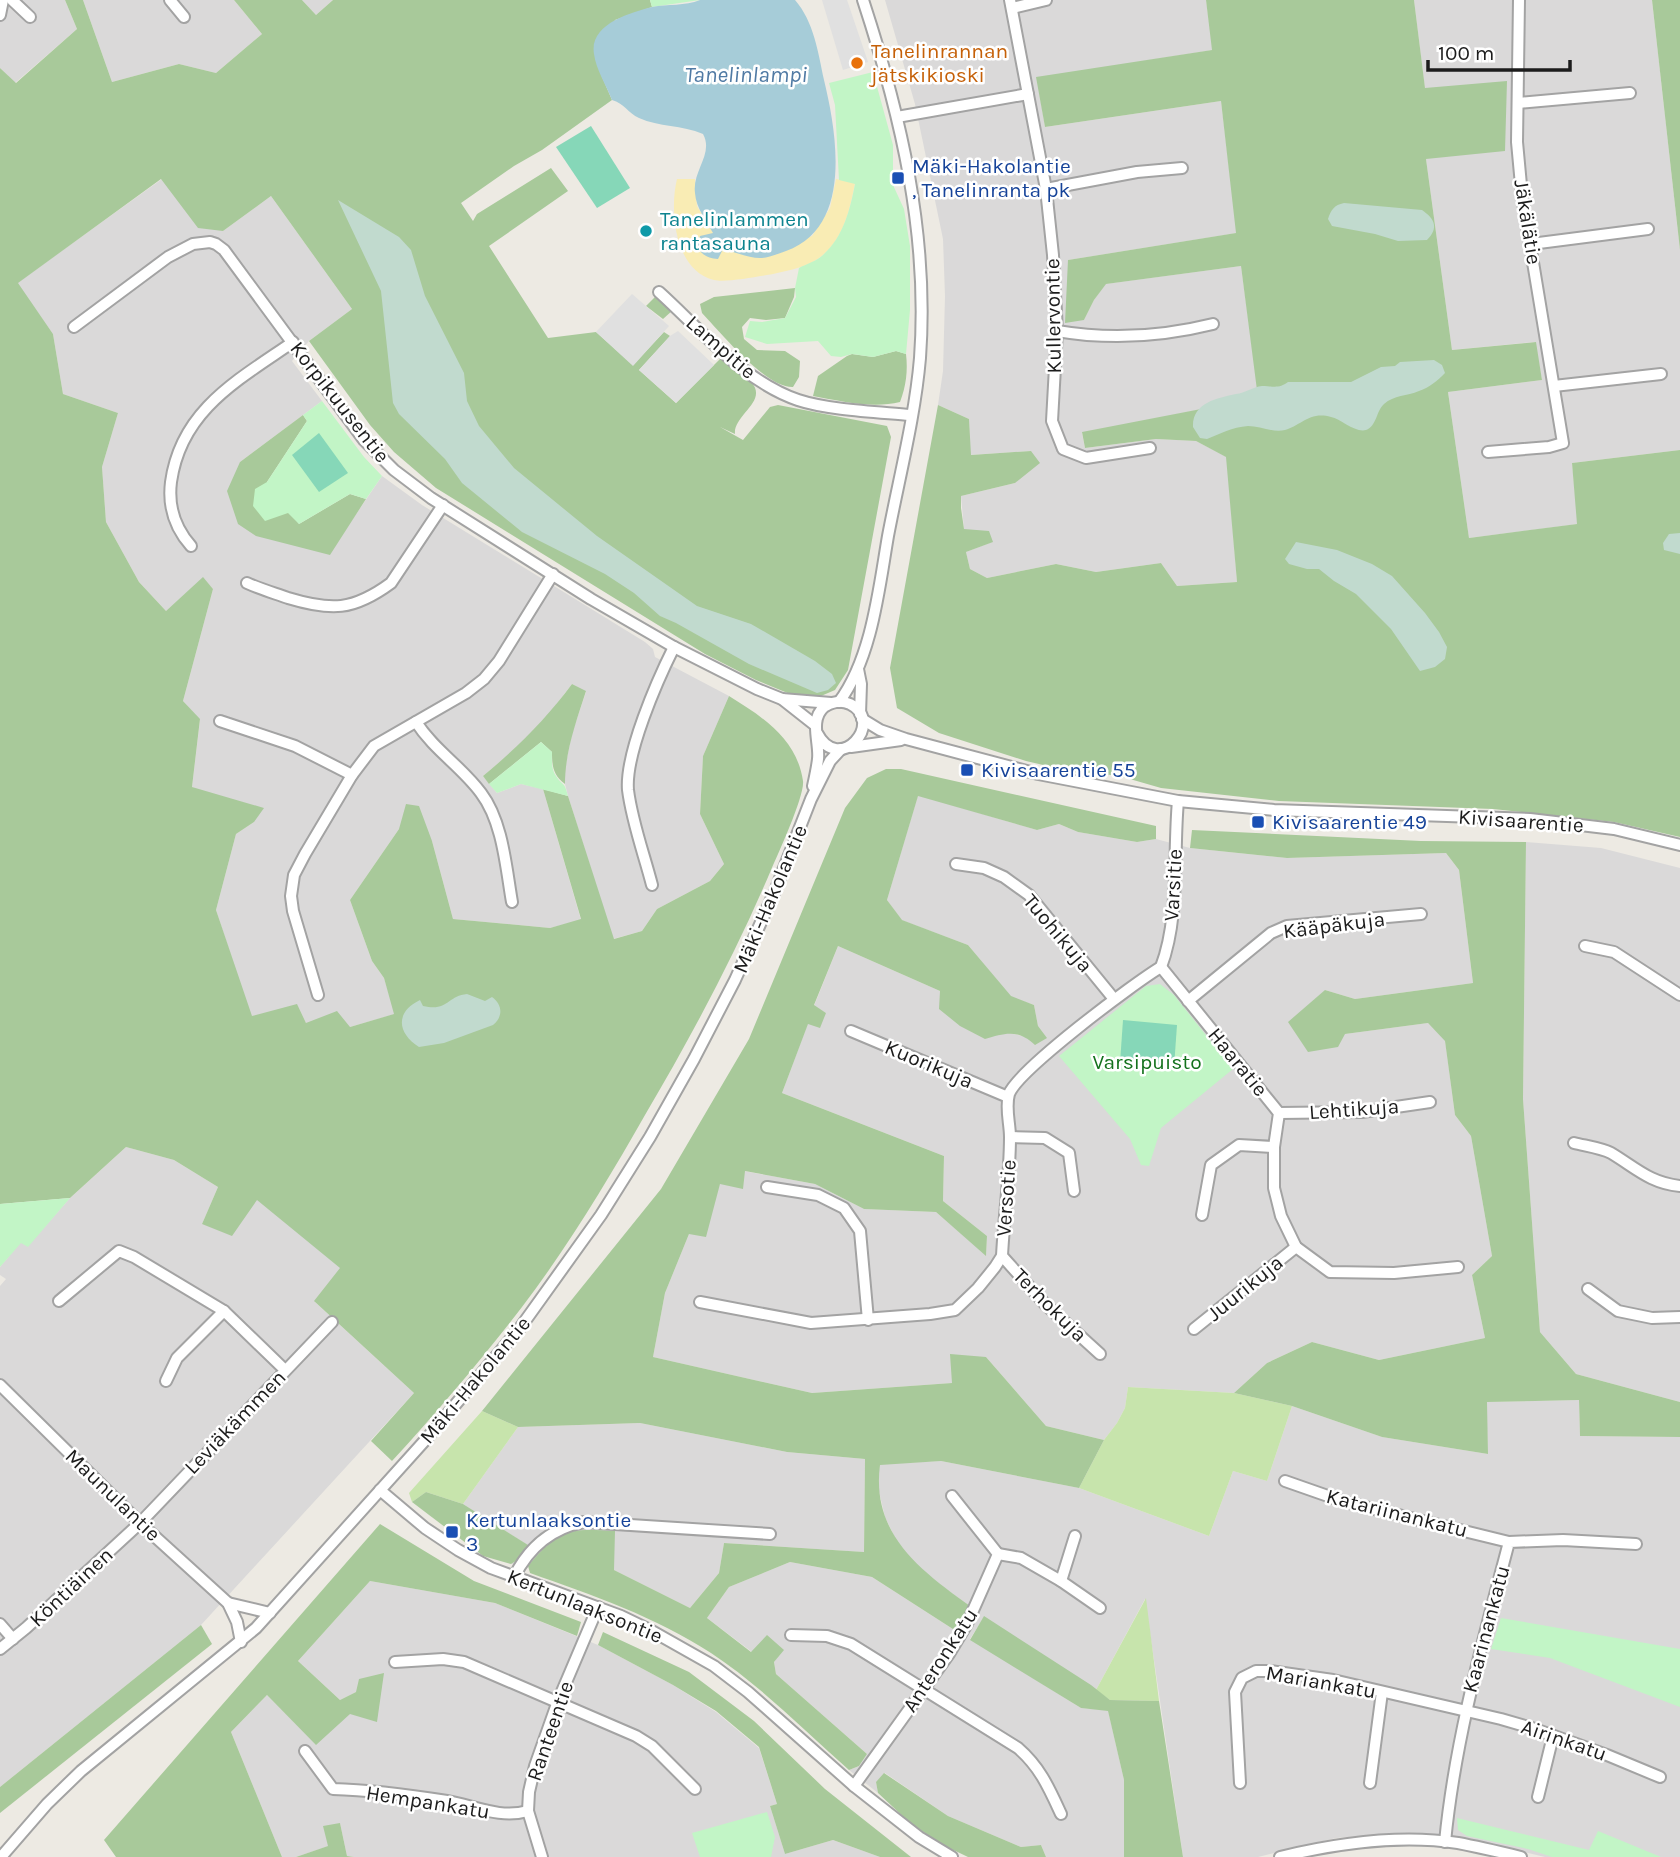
<svg xmlns="http://www.w3.org/2000/svg" width="1680" height="1857" viewBox="0 0 1680 1857" font-family="Karla,sans-serif">
<rect width="100%" height="100%" fill="#edeae3"/>
<g fill="#dad9d9">
<path d="M0 0H65L77 29 15 83 0 68Z"/>
<path d="M83 0H234L262 34 216 73 179 64 112 82Z"/>
<path d="M302 0H333L316 15Z"/>
<path d="M885 0H1206L1213 50 1037 78 1045 127 1221 101 1237 233 1068 260 1084 320 1094 300 1105 284 1241 266 1259 398 1082 433 1085 448 1156 439 1196 441 1227 457 1237 582 1177 586 1161 563 1096 572 1056 564 987 578 970 569 966 552 992 542 964 529 961 496 1015 483 1031 451 970 455 969 419 938 405 943 371 945 296 943 239 915 104Z"/>
<path d="M1414 0H1652L1680 250V450L1572 463 1578 524 1469 538 1448 392 1542 380 1535 342 1452 350 1426 159 1507 82 1425 89Z"/>
<path d="M162 179 223 231 271 196 352 309 309 341 292 361 322 401 240 462 329 554 382 476 422 505 645 642 653 649 655 657 729 696 703 756 700 814 724 864 710 881 657 909 642 931 613 939 568 796 565 784V768L572 733 586 692 572 684 549 714 520 745 483 776 497 793 521 784 543 789 581 920 550 928 453 919 432 841 399 829 350 900 372 961 384 978 395 1014 350 1027 306 1023 297 1005 251 1017 216 910 236 834 254 822 192 787 200 720 183 701 213 589 203 578 166 611 139 582 106 522 102 467 118 413 63 394 53 334 17 283Z"/>
<path d="M918 795 1037 830 1059 824 1078 832 1137 842 1156 839 1190 848 1287 858 1446 853 1459 870 1473 983 1355 999 1325 990 1345 1034 1428 1023 1445 1040 1455 1115 1471 1136 1492 1256 1472 1275 1485 1338 1379 1360 1312 1342 1267 1363 1234 1393 1128 1387 1125 1408 1117 1423 1104 1440 1046 1426 986 1357 952 1383 812 1393 653 1357 665 1293 689 1234 720 1184 744 1171 815 1184 864 1209 936 1212 986 1255 987 1236 943 1201 944 1156 782 1093 808 1023 826 1013 814 1006 838 946 940 991 1006 1032 1026 1037 1038 1026 1034 1005 1011 997 968 945 901 920 887 900Z"/>
<path d="M1526 842 1601 848 1680 868V1402L1576 1374 1540 1332 1523 1099Z"/>
<path d="M126 1147 174 1160 218 1187 202 1224 257 1199 341 1268 315 1302 414 1393 201 1625 0 1787V1286L6 1279 0 1275V1267L21 1242 28 1246 70 1198Z"/>
<path d="M1579 1400 1580 1436 1680 1437V1857H1545L1464 1838 1401 1833 1336 1838 1258 1857H1183L1145 1599 1096 1690 984 1617 970 1639 1081 1708 1108 1710 1124 1780V1857H1046L1041 1845 1021 1847 948 1816 885 1773 876 1782 878 1793 849 1770 859 1766 867 1754 776 1674 774 1662 783 1649 752 1652 707 1618 729 1587 790 1562 872 1577 956 1631 969 1606 924 1573 898 1544 885 1517 877 1483 880 1464 941 1461 1079 1488 1209 1536 1233 1471 1267 1481 1292 1406 1382 1437 1488 1454 1486 1402Z"/>
<path d="M640 1423 787 1452 865 1459 864 1552 724 1543 719 1573 690 1608 614 1570 542 1550 528 1566 511 1564 523 1557 527 1545 463 1504 518 1427Z"/>
<path d="M370 1581 495 1603 598 1645 673 1685 716 1712 759 1748 777 1804 770 1806 785 1854 833 1840 880 1857H354L347 1856 340 1823 329 1846 296 1857H282L231 1732 267 1695 316 1744 350 1713 356 1692 340 1700 298 1661Z"/>
</g>
<g fill="#c7e4ac">
<path d="M1128 1387 1234 1393 1292 1406 1267 1481 1233 1471 1209 1536 1079 1488 1104 1440 1117 1423 1125 1408Z"/>
<path d="M482 1411 518 1427 463 1504 426 1492 412 1502 409 1493Z"/>
<path d="M1146 1598 1159 1701 1110 1700 1096 1690Z"/>
</g>
<g fill="#a8c99a">
<path d="M65 0H83L112 82 179 64 216 73 262 34 234 0H302L316 15 333 0H650L652 7 615 20 600 72 612 100 542 150 514 166 461 203 473 221 477 214 551 168 568 191 489 246 548 338 596 332 633 365 664 332 670 336 639 370 676 403 722 357C731 365 743 373 751 382 769 401 733 415 735 434L720 427 743 440 770 407 778 405 887 426 891 437 848 670 835 690 821 696 790 694 756 680 705 654 436 488 394 452 370 425 309 341 352 309 271 196 223 231 198 228 161 179 18 283 53 334 63 394 118 413 102 467 106 522 139 582 166 611 203 577 213 589 183 701 200 719 192 787 264 808 254 822 236 834 216 910 252 1016 297 1004 306 1023 337 1011 350 1027 394 1014 384 978 372 961 350 900 399 829 406 804 419 806 432 841 453 919 550 928 581 919 543 789 568 796 614 939 642 931 657 909 710 881 724 864 700 814 703 756 729 696C763 717 797 739 803 781 805 795 778 854 771 870 735 955 692 1035 645 1115 608 1180 567 1248 522 1307 481 1360 437 1412 392 1461L371 1441 414 1393 314 1301 340 1268 257 1200 232 1236 202 1224 218 1187 174 1160 126 1147 70 1198 0 1204V68L16 83 77 29Z"/>
<path d="M1206 0H1414L1425 88 1507 81 1505 151 1426 159 1452 350 1536 342 1542 380 1448 392 1469 538 1577 524 1572 463 1680 450V837L1614 822 1493 809 1279 801 1161 788 1116 775 1082 774 1026 761 939 733 897 708 890 668 938 405 969 419 971 455 1031 451 1040 463 1015 483 961 496V508L964 529 989 531 993 542 966 552 970 569 987 578 1056 564 1096 572 1161 563 1177 586 1237 582 1226 457 1196 441 1156 439 1085 448 1082 432 1258 398 1241 266 1106 284 1094 300 1084 320 1065 323 1068 260 1236 233 1221 101 1045 127 1036 77 1212 50Z"/>
<path d="M1652 0H1680V250Z"/>
<path d="M795 288 794 297 785 318 766 320 750 318 742 327 744 339 757 350 785 351 800 361 799 377 793 387C766 388 720 332 702 313L700 304 714 297Z"/>
<path d="M656 296 673 310 663 319 646 306Z"/>
<path d="M896 351 906 354C908 371 906 386 900 402 872 409 841 401 813 396L818 376 847 356 852 354 873 357Z"/>
<path d="M303 415 307 421 267 482 299 524 350 494 366 499 330 555 256 536 238 524 227 491 240 462Z"/>
<path d="M572 684 586 691C576 722 565 752 565 784 553 775 552 766 552 752L541 742 489 784 483 776C517 748 546 719 572 684Z"/>
<path d="M886 769H901L1156 826V839L1137 842 1078 832 1059 824 1037 830 918 796 887 900 902 920 968 945 1011 996 1034 1005 1038 1026 1047 1038 1035 1045C1018 1029 1005 1033 985 1039L960 1026 939 1009 940 991 838 946 814 1005 826 1013 820 1028 808 1024 782 1093 944 1156 943 1201 987 1236 986 1256 936 1212 864 1209 815 1184 745 1171 743 1189 720 1184 706 1237 689 1234 665 1293 653 1357 812 1393 952 1383 950 1354 986 1357 1046 1426 1104 1440 1079 1488 941 1461 880 1465C871 1534 920 1570 970 1606L956 1631 872 1577 790 1562 729 1587 707 1618 751 1652 767 1635 784 1650 774 1662 776 1674 867 1754 859 1766 849 1770C804 1730 761 1686 711 1653 656 1617 592 1595 530 1573L528 1566C559 1529 568 1528 615 1531L614 1570 690 1608 719 1573 724 1543 864 1552 865 1459 787 1452 640 1423 518 1427 482 1411 661 1189 749 1039 845 808 867 778Z"/>
<path d="M1192 830 1421 841 1526 842 1523 1099 1540 1332 1576 1374 1680 1402V1437L1580 1436 1579 1400 1487 1402 1488 1454 1382 1437 1292 1406 1234 1393 1267 1363 1312 1342 1379 1360 1485 1338 1472 1275 1492 1256 1471 1136 1455 1115 1445 1041 1428 1023 1345 1034 1338 1047 1308 1052 1288 1022 1325 990 1355 999 1473 983 1459 870 1446 853 1287 858 1190 848Z"/>
<path d="M426 1492 463 1504 528 1545 523 1557 511 1564 483 1556 412 1502Z"/>
<path d="M380 1524 474 1581 581 1622 577 1636 495 1603 370 1581 298 1661 340 1700 356 1692 359 1679 384 1673 377 1722 350 1714 316 1745 267 1695 231 1732 282 1857H116L104 1840Z"/>
<path d="M984 1616 1091 1685 1110 1700 1159 1701 1183 1857H1124V1780L1108 1711 1081 1708 970 1640Z"/>
<path d="M201 1625 212 1644 0 1813V1787Z"/>
<path d="M603 1632 689 1672 754 1721 825 1789 911 1857H880L833 1840 785 1854 770 1806 777 1804 759 1747 716 1711 673 1685 598 1645Z"/>
<path d="M884 1773 948 1816 1021 1847 1041 1845 1046 1857H968L941 1844 909 1822 878 1793 876 1782Z"/>
<path d="M340 1823 347 1856 354 1857H296L328 1846 323 1826Z"/>
</g>
<g fill="#c1dace">
<path d="M338 200 399 237 411 250 425 296 464 373 467 401 479 426 514 468 597 536 697 606 751 624 815 661 832 674 836 683 828 690 817 693 749 664 676 623 660 616 634 593 605 574 522 532 462 483 445 459 399 414 393 403 381 291Z"/>
<path d="M1344 203 1422 210C1435 219 1439 228 1427 240L1398 241 1375 234 1332 226 1328 219C1331 210 1334 205 1344 203Z"/>
<path d="M1434 360 1442 365 1445 373C1437 381 1430 387 1419 391 1407 396 1394 395 1384 404 1376 411 1377 426 1366 430 1355 433 1341 419 1331 417 1309 411 1301 426 1285 430 1273 433 1260 426 1248 426 1232 427 1220 434 1207 439L1200 438 1193 427C1192 403 1217 398 1236 394 1245 393 1253 387 1262 386 1273 386 1279 389 1288 382H1351L1381 367 1395 366 1400 362Z"/>
<path d="M1680 533V554L1664 550 1663 543 1669 534Z"/>
<path d="M1296 542 1337 550 1372 564 1392 576 1425 613 1439 632 1447 647 1445 659 1435 667 1420 671 1391 629 1356 594 1334 581 1319 569H1307L1289 564 1285 559Z"/>
<path d="M467 994 485 1001 492 997C503 1005 503 1017 493 1025L444 1043 419 1047C397 1033 395 1012 420 1000L423 1006C448 1012 447 996 467 994Z"/>
</g>
<path fill="#f9ecb4" d="M677 179H695L697 206 723 249 747 255 812 236 830 208 836 179 855 183C850 209 844 237 823 255 809 267 790 270 773 274 761 276 726 283 714 280 675 271 669 211 677 179Z"/>
<g fill="#c2f5c6">
<path d="M650 0H700L652 7Z"/>
<path d="M873 72 893 145V185L904 209 910 246V310L906 354 896 351 873 357 852 354 841 357 831 356 818 341 767 344 745 337 750 321 762 322 785 318 796 297 795 288 799 268C806 264 817 261 823 255 844 236 850 209 855 184L839 180 835 105 829 83Z"/>
<path d="M322 401 364 457 382 476 366 499 350 494 299 524 288 513 265 521 253 506 255 489 267 482 307 421 303 415Z"/>
<path d="M541 742 552 752C552 760 551 769 556 776 563 787 564 780 568 796L521 784 497 793 489 784Z"/>
<path d="M1160 984 1174 995 1233 1069 1161 1128 1149 1166 1141 1165 1130 1139 1059 1056 1146 986Z"/>
<path d="M70 1198 28 1247 21 1243 0 1267V1204Z"/>
<path d="M1501 1618 1680 1649V1707L1550 1658 1491 1649Z"/>
<path d="M767 1812 775 1837 771 1857H700L692 1833Z"/>
<path d="M1457 1818 1589 1850 1598 1831 1661 1857H1552L1528 1849 1467 1836 1458 1830Z"/>
</g>
<g fill="#86d7b8">
<path d="M591 126 630 188 597 208 556 147Z"/>
<path d="M319 433 348 473 319 492 292 455Z"/>
<path d="M1123 1020 1177 1025 1174 1067 1120 1063Z"/>
</g>
<g fill="#e0e0e0">
<path d="M822 0H847L868 62 843 70Z"/>
<path d="M632 294 669 326 633 366 596 332Z"/>
<path d="M678 331 714 365 676 403 639 370 670 336Z"/>
</g>
<path fill="#a6ccd8" d="M700 0H795C814 22 818 52 824 80 837 134 853 227 786 251 778 254 768 258 760 258 748 258 735 252 723 249L718 259C708 258 703 256 697 247L700 236 713 233C706 220 696 208 695 193 692 171 714 154 703 134 682 125 659 127 639 118 628 113 624 103 612 100 606 85 596 69 594 54 589 24 630 13 652 7 668 4 685 6 700 0Z"/>
<g fill="none" stroke-linecap="round" stroke-linejoin="round">
<g stroke="#a3a3a3" stroke-width="14">
<g id="minor">
<path d="M12 0 30 17"/>
<path d="M170 0 184 17"/>
<path d="M1010 0 1046 189 1053 255 1057 331 1052 421 1063 449 1086 458 1150 448"/>
<path d="M1012 8 1046 0"/>
<path d="M0 15 3 0"/>
<path d="M1518 103 1630 93"/>
<path d="M897 117 1028 94"/>
<path d="M1046 189 1137 172 1182 168"/>
<path d="M1531 244 1648 229"/>
<path d="M659 292C700 329 744 382 798 400 828 410 878 412 910 415"/>
<path d="M74 327 168 257 193 244 210 242 216 244 224 250 364 440 394 470 431 498 591 599 674 647 757 689 782 699 815 725"/>
<path d="M1057 331C1110 340 1161 337 1213 324"/>
<path d="M1554 386 1661 374"/>
<path d="M1488 452 1549 447 1563 443 1522 196 1517 142 1519 0"/>
<path d="M191 546C175 528 168 506 171 482 181 410 238 380 293 342"/>
<path d="M247 583C260 589 274 593 288 598 331 611 353 611 391 583L443 505"/>
<path d="M858 669 861 684 860 714"/>
<path d="M782 699 831 703"/>
<path d="M839 702C872 658 879 588 888 536 899 478 915 417 920 358 929 235 901 116 863 0"/>
<path d="M862 719 880 730 906 739 1038 774 1178 801 1274 810 1530 819 1614 829 1680 845"/>
<path d="M220 721 295 746 352 775"/>
<path d="M416 722C434 750 462 767 481 793 503 822 506 868 512 902"/>
<path d="M851 747 901 740"/>
<path d="M813 786C815 777 817 768 818 759 820 743 809 720 824 707 831 702 841 700 850 704 886 722 839 776 817 733"/>
<path d="M956 864 984 868 1004 877 1029 895 1114 999"/>
<path d="M652 885C644 854 632 822 628 790 625 754 657 681 674 647"/>
<path d="M1585 946 1614 952 1680 995"/>
<path d="M1161 967 1279 1113 1274 1147V1188L1281 1216 1296 1247 1330 1272 1394 1273 1458 1267"/>
<path d="M1161 967C1180 917 1173 854 1178 801"/>
<path d="M318 995 293 911 291 896 294 875 305 854 352 775 374 746 466 693 484 679 499 661 553 574"/>
<path d="M1188 1001 1271 933 1287 926 1421 914"/>
<path d="M851 1031 1008 1097"/>
<path d="M1279 1113 1362 1112 1430 1102"/>
<path d="M1010 1137 1045 1138 1069 1153 1074 1191"/>
<path d="M1574 1143C1586 1146 1601 1148 1611 1153 1636 1168 1650 1183 1680 1186"/>
<path d="M767 1187 818 1195 844 1208 860 1231 868 1320"/>
<path d="M1202 1215 1211 1165 1239 1145 1274 1147"/>
<path d="M1002 1256 1045 1304 1100 1354"/>
<path d="M1588 1289 1618 1311 1652 1318 1680 1317"/>
<path d="M59 1301 119 1251 134 1257 224 1311 285 1370"/>
<path d="M700 1302 811 1323 930 1314 955 1310 978 1288 995 1267 1002 1256C1004 1216 1010 1176 1010 1137 1010 1123 1005 1108 1009 1094 1018 1070 1134 983 1161 967"/>
<path d="M1194 1329 1296 1247"/>
<path d="M166 1381 177 1358 224 1311"/>
<path d="M0 1385 140 1523 228 1603 237 1622 241 1642"/>
<path d="M1285 1481 1345 1502 1509 1542"/>
<path d="M380 1490 425 1528 458 1550 491 1568 621 1616 652 1631 714 1666 748 1692 854 1786 919 1837 952 1857"/>
<path d="M998 1554 1021 1558 1061 1581 1075 1536"/>
<path d="M514 1577C529 1547 551 1528 584 1522L770 1534"/>
<path d="M1061 1581 1100 1608"/>
<path d="M228 1603 270 1613"/>
<path d="M0 1624 13 1639"/>
<path d="M791 1635 827 1636 851 1644 1018 1748C1040 1767 1049 1788 1061 1814"/>
<path d="M0 1649 26 1628 140 1523 332 1322"/>
<path d="M395 1662 443 1659 464 1662 636 1736 652 1746 695 1789"/>
<path d="M305 1751 333 1789C372 1790 409 1795 447 1801 475 1806 500 1819 528 1811"/>
<path d="M1240 1783 1235 1692 1242 1678 1256 1671H1270L1333 1680 1501 1719 1532 1728 1607 1755 1660 1777"/>
<path d="M1370 1783 1382 1692"/>
<path d="M854 1786 949 1654 967 1624 998 1554 952 1496"/>
<path d="M1538 1797 1553 1736"/>
<path d="M1445 1842C1455 1739 1483 1641 1509 1542L1563 1540 1636 1544"/>
<path d="M1 1857 47 1804 81 1771 256 1628 428 1437 520 1328 601 1215 650 1137 694 1059 735 980 775 891 811 799 830 761 841 749"/>
<path d="M542 1857 528 1811 529 1792 535 1766 558 1701 598 1607"/>
<path d="M1280 1857C1337 1843 1399 1834 1458 1843 1479 1847 1500 1852 1521 1857"/>
</g>
</g>
<use href="#minor" stroke="#fff" stroke-width="10"/>
</g>
<circle fill="#e8710a" stroke="#fff" stroke-width="2.5" cx="857" cy="63" r="7"/>
<g fill="#1a4fb4" stroke="#fff" stroke-width="2.5">
<rect x="891" y="171" width="14" height="14" rx="3.5"/>
<rect x="960" y="763" width="14" height="14" rx="3.5"/>
<rect x="1251" y="815" width="14" height="14" rx="3.5"/>
<rect x="445" y="1525" width="14" height="14" rx="3.5"/>
</g>
<circle fill="#0f9aa8" stroke="#fff" stroke-width="2.5" cx="646" cy="231" r="7"/>
<g text-anchor="middle" dominant-baseline="central" stroke-width="5" stroke-linejoin="round" paint-order="stroke">
<g font-size="21" fill="#c56008" stroke="#fff" text-anchor="start">
<text x="871" y="51">Tanelinrannan<tspan x="871" dy="24">jätskikioski</tspan></text>
</g>
<g font-size="21" fill="#164399" stroke="#fff" text-anchor="start">
<text x="912" y="166">Mäki-Hakolantie<tspan x="912" dy="24">, Tanelinranta pk</tspan></text>
<text x="981" y="770">Kivisaarentie 55</text>
<text x="1272" y="822">Kivisaarentie 49</text>
<text x="466" y="1520">Kertunlaaksontie<tspan x="466" dy="24">3</tspan></text>
</g>
<g font-size="21" fill="#0d838f" stroke="#fff" text-anchor="start">
<text x="660" y="219">Tanelinlammen<tspan x="660" dy="24">rantasauna</tspan></text>
</g>
<g font-size="21" fill="#1c1c1c" stroke="#fff">
<text transform="translate(1528 222) rotate(81)">Jäkälätie</text>
<text transform="translate(1053 316) rotate(-91)">Kullervontie</text>
<text transform="translate(721 347) rotate(41)">Lampitie</text>
<text transform="translate(340 402) rotate(52)">Korpikuusentie</text>
<text transform="translate(1521 821) rotate(4)">Kivisaarentie</text>
<text transform="translate(1173 885) rotate(-87)">Varsitie</text>
<text transform="translate(770 899) rotate(-67)">Mäki-Hakolantie</text>
<text transform="translate(1334 925) rotate(-7)">Kääpäkuja</text>
<text transform="translate(1058 933) rotate(50)">Tuohikuja</text>
<text transform="translate(1238 1062) rotate(51)">Haaratie</text>
<text transform="translate(929 1064) rotate(23)">Kuorikuja</text>
<text transform="translate(1354 1109) rotate(-4)">Lehtikuja</text>
<text transform="translate(1006 1198) rotate(-86)">Versotie</text>
<text transform="translate(1245 1288) rotate(-39)">Juurikuja</text>
<text transform="translate(1050 1305) rotate(45)">Terhokuja</text>
<text transform="translate(475 1380) rotate(-50)">Mäki-Hakolantie</text>
<text transform="translate(235 1422) rotate(-46)">Leviäkämmen</text>
<text transform="translate(113 1495) rotate(44)">Maunulantie</text>
<text transform="translate(1397 1513) rotate(14)">Katariinankatu</text>
<text transform="translate(71 1587) rotate(-43)">Köntiäinen</text>
<text transform="translate(585 1606) rotate(22)">Kertunlaaksontie</text>
<text transform="translate(1486 1629) rotate(-75)">Kaarinankatu</text>
<text transform="translate(940 1660) rotate(-57)">Anteronkatu</text>
<text transform="translate(1321 1682) rotate(10)">Mariankatu</text>
<text transform="translate(550 1731) rotate(-71)">Ranteentie</text>
<text transform="translate(1564 1740) rotate(19)">Airinkatu</text>
<text transform="translate(428 1802) rotate(9)">Hempankatu</text>
</g>
<g font-size="21" fill="#13711c" stroke="#fff">
<text x="1147" y="1062">Varsipuisto</text>
</g>
<g font-size="23" font-style="italic" fill="#507aa4" stroke="#fff">
<text x="746" y="74">Tanelinlampi</text>
</g>
</g>
<path d="M1428 60v10h142v-10" fill="none" stroke="#1c1c1c" stroke-width="3.5"/>
<text x="1438" y="60" font-size="21" fill="#1c1c1c" stroke="#ffffff" stroke-width="5" paint-order="stroke">100 m</text>
</svg>
